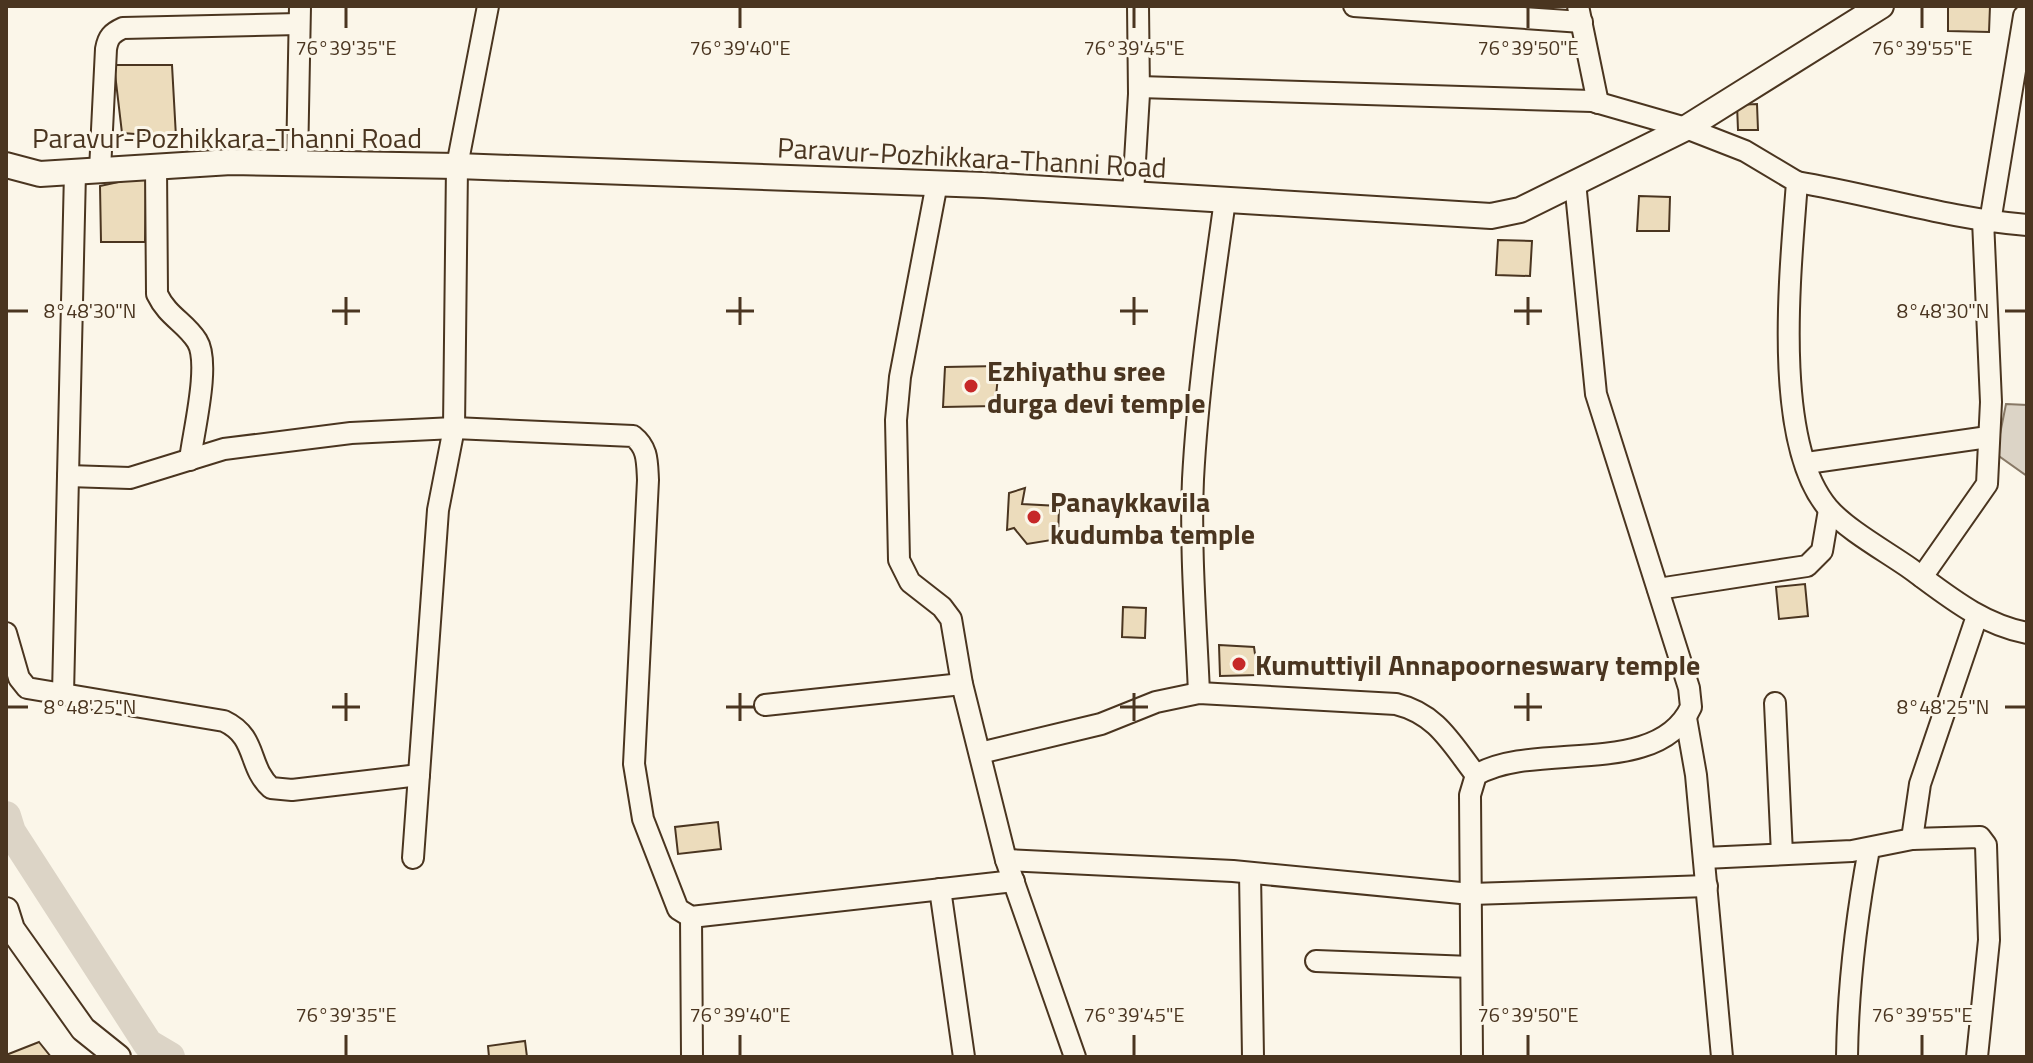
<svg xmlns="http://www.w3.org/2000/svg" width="2033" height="1063" viewBox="0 0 2033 1063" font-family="'Titillium Web',sans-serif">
<rect width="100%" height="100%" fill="#fbf6e9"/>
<path fill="#dcd4c6" stroke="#887966" stroke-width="2" d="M2006 404 2027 405V476L1996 454Z"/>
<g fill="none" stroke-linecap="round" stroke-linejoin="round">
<path stroke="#dcd4c6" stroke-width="30" d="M6 816 11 832 148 1044 170 1057"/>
</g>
<g fill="#ecdcbc" stroke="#4a3520" stroke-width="2">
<path d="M1948 6H1990L1989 32 1948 31Z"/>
<path d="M114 65H172L176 137 122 133Z"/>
<path d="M1757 104 1758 130H1738L1737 105Z"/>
<path d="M146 176 145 242H101L100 186Z"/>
<path d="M1639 196 1670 197 1669 231H1637Z"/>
<path d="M1498 240 1532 241 1530 276 1496 275Z"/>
<path d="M999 366 995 406 943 407 945 367Z"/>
<path d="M1025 488 1022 504 1059 506 1058 539 1027 544 1014 528 1007 530 1009 493Z"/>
<path d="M1805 584 1808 616 1779 619 1776 587Z"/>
<path d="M1123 607 1146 608 1145 638 1122 637Z"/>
<path d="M1219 645 1254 647 1258 675 1220 676Z"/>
<path d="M718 822 721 849 678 854 675 827Z"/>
<path d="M525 1041 527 1057H489L488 1046Z"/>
<path d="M39 1042 51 1057H6V1055Z"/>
</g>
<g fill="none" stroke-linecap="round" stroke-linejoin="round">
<g stroke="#4a3520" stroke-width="24">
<g id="minor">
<path d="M1354 6 1582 22"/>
<path d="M1578 6 1598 103"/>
<path d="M1139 87 1592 101 1686 128 1745 151 1797 182C1791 266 1771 441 1828 508 1847 530 1887 552 1911 569 1948 596 1981 624 2027 633"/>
<path d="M297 163 300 6"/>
<path d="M156 167 157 294C168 317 185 322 197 341 211 363 193 433 190 460"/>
<path d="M100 170 106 49C108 37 112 33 123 28L299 24"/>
<path d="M1797 182C1874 195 1950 219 2027 225"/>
<path d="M937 183 900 377 896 420 899 560 910 582 942 607 951 619 962 684 1006 860 1075 1057"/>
<path d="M1133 194 1139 94 1138 6"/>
<path d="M1990 222 2024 16"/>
<path d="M1807 463 1988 437"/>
<path d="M68 476 130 478 224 449 351 433 454 428 633 436C648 448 647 461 648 480L634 764 643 819 678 909 691 917 1014 881"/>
<path d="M1922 577 1987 484 1991 402 1983 220"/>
<path d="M1658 589 1807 566 1822 551 1829 510"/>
<path d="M6 633 19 678 27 688 224 721C258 737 247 766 271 788L292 790 419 775"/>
<path d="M1199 693C1196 622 1190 551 1193 479 1198 386 1212 293 1225 200"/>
<path d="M63 694 75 172"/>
<path d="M1775 703 1782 854"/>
<path d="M765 705 962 684"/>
<path d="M1686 718 1696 775 1722 1057"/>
<path d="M980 753 1101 724 1156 702 1199 693 1396 704C1437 714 1451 743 1476 775"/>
<path d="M1912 839 1920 784 1977 616"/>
<path d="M413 858 438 510 454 428 457 166 488 6"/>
<path d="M1704 858 1852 851 1912 839 1980 837 1986 845 1989 940 1977 1057"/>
<path d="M1006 860 1233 871 1471 894 1707 886"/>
<path d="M1250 873 1253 1057"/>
<path d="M940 889 964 1057"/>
<path d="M691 917 692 1057"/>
<path d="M1316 961 1471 967"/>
<path d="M1472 1057 1470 795 1476 775C1535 740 1658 779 1691 707L1689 688 1596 394 1575 182"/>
<path d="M1847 1057C1848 986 1856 919 1869 849"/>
</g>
</g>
<g stroke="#4a3520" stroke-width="28">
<g id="major">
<path d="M6 165 40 174 231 162 457 166 984 185 1491 216 1520 210 1686 128 1881 6"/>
<path d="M6 910 12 929 83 1029 118 1057"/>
</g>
</g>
<use href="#minor" stroke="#fbf6e9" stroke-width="20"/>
<use href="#major" stroke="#fbf6e9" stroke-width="24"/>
</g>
<path fill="none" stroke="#4a3520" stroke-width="3" d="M346 8V28M740 8V28M1134 8V28M1528 8V28M1922 8V28M346 297V325M740 297V325M1134 297V325M1528 297V325M8 311H28M332 311H360M726 311H754M1120 311H1148M1514 311H1542M2005 311H2025M346 693V721M740 693V721M1134 693V721M1528 693V721M8 707H28M332 707H360M726 707H754M1120 707H1148M1514 707H1542M2005 707H2025M346 1035V1055M740 1035V1055M1134 1035V1055M1528 1035V1055M1922 1035V1055"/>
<g fill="#c62828" stroke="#fbf6e9" stroke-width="3">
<circle cx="971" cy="386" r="8"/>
<circle cx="1034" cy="517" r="8"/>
<circle cx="1239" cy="664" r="8"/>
</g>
<g text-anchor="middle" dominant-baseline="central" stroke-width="6" stroke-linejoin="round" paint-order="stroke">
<g font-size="28" fill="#4a3520" stroke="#fbf6e9">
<text x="227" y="137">Paravur-Pozhikkara-Thanni Road</text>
<text transform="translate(972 157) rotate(3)">Paravur-Pozhikkara-Thanni Road</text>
</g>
<g font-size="28" font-weight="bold" fill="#4a3520" stroke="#fbf6e9" text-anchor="start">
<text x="987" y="370">Ezhiyathu sree<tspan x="987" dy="32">durga devi temple</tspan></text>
<text x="1050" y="501">Panaykkavila<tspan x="1050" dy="32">kudumba temple</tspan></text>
<text x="1255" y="664">Kumuttiyil Annapoorneswary temple</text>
</g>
</g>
<g font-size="20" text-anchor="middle" fill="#4a3520" stroke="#fbf6e9" stroke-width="6" stroke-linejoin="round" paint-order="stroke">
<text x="346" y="55">76°39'35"E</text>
<text x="740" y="55">76°39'40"E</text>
<text x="1134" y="55">76°39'45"E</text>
<text x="1528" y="55">76°39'50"E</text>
<text x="1922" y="55">76°39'55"E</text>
<text x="90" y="318">8°48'30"N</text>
<text x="1943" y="318">8°48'30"N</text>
<text x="90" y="714">8°48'25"N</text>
<text x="1943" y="714">8°48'25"N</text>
<text x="346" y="1022">76°39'35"E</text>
<text x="740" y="1022">76°39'40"E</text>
<text x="1134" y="1022">76°39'45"E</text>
<text x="1528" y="1022">76°39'50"E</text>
<text x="1922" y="1022">76°39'55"E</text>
</g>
<rect width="2033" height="1063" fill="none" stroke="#4a3520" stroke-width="16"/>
</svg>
